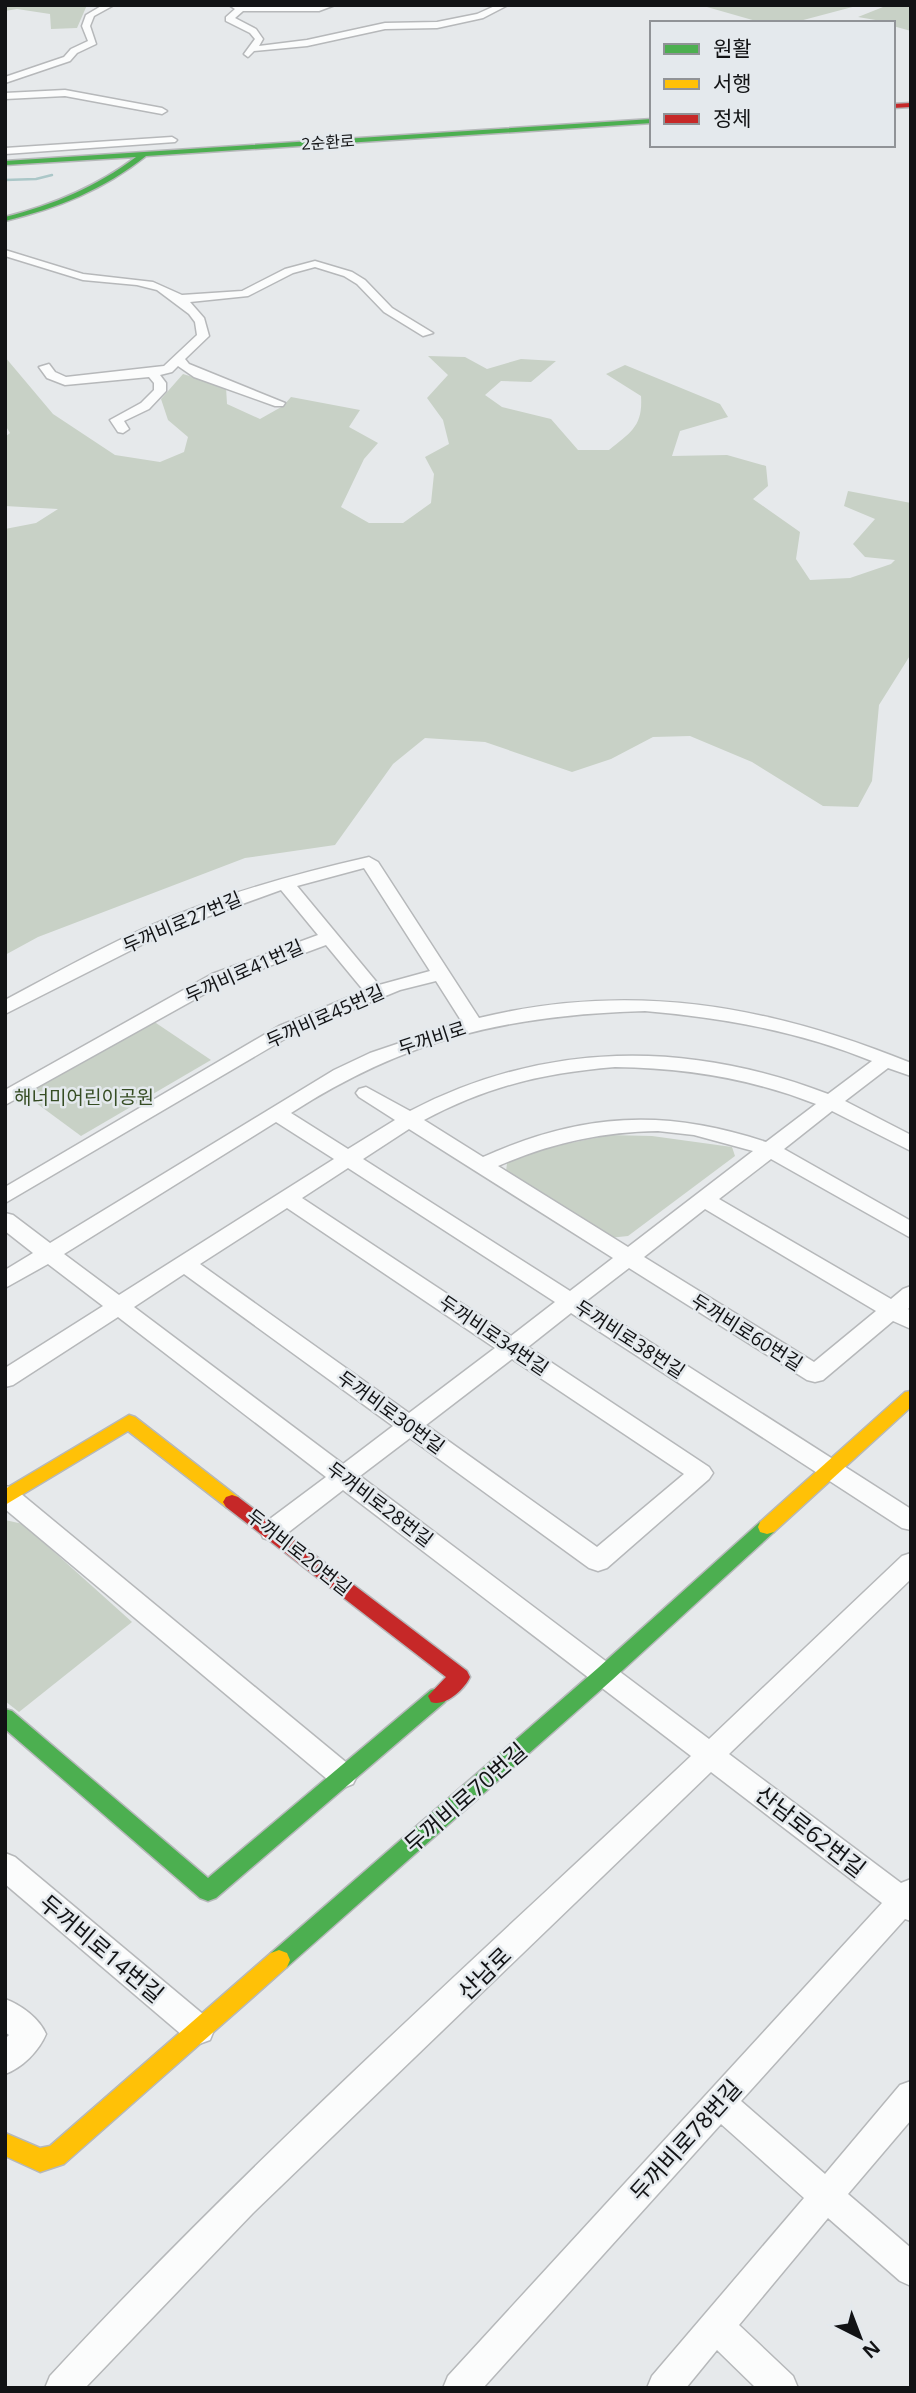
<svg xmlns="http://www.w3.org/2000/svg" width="916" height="2393" viewBox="0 0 916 2393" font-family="'Open Sans','Noto Sans KR',sans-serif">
<rect width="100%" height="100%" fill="#e6e9eb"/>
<g fill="#c8d1c6">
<path d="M5 5H87L77 28 51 29 50 14 17 9 5 11Z"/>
<path d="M700 5H860L792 23H763Z"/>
<path d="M888 5H911V31L893 26V23L858 17Z"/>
<path d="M428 356 465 357 487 369 521 359 556 361 531 382 501 381 485 395 502 407 551 419 578 450H609C631 432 643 426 641 396L606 374 625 365 720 404 728 417 680 431 672 456 727 455 766 466 768 486 753 499 800 532 796 559 810 580 850 578 891 564 895 560 865 557 853 544 875 519 844 506 848 491 911 503V654L879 705 872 781 858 807 823 806 752 762 690 736 653 737 611 759 572 772 485 742 425 738 393 764 335 845 245 858 38 937 5 955V529L36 523 58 509 5 506V437L10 433 5 425V357L53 414 115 455 160 462 184 452 188 437 168 420 161 399 183 374 226 387 227 404 260 419 283 406 291 397 360 410 349 427 378 443 364 459 341 507 369 523H403L431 503 434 474 425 457 449 444 443 420 427 398 448 375Z"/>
<path d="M153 1021 211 1060 81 1136 24 1094Z"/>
<path d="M609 1135 652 1136 732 1147 735 1156 628 1236 609 1238 506 1172 507 1163 518 1154Z"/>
<path d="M5 1520 23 1524 132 1622 19 1712 5 1701Z"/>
</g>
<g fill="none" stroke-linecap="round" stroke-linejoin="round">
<path stroke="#abc7c8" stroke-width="2.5" d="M5 180 36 179 52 175"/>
<g stroke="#b6b8ba" stroke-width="3">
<g id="street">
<path d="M103 5H114L94 16 90 26 96 44 77 53 70 61 5 83V77L64 57 71 49 88 41 82 26 86 15Z"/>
<path d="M229 5H335L319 11H243L235 18 256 29 263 39 259 46 307 40 385 23 437 22 477 14 497 5H508L483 18 437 28 385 29 307 46 254 51 248 57 244 54 255 39 250 33 226 21V17L235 9Z"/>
<path d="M65 90 162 108 167 111 162 114 65 96 5 99V93Z"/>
<path d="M172 137 177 140 175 142 5 154V148Z"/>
<path d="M5 250 83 274 153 282 182 295 242 291 285 269 315 261 352 272 365 280 392 308 433 333 423 336 384 312 357 284 344 276 315 267 293 273 248 296 190 302 204 318 209 336 185 359 189 364 285 403 283 406H275L194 377 178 366 172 372 160 375 166 383V391L149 409 124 421 129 429 123 433 118 432 110 420 141 403 154 390V383L149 377 65 385 47 378 39 367 49 364 55 372 66 377 164 366 197 335 195 322 189 314 157 290 137 285 83 280 5 256Z"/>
<path d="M369 857 378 862 479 1018C631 981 768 1005 911 1063V1076L888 1068 845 1101 911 1135V1151L832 1111 784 1149 911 1221V1238L771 1159 719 1199 891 1299 903 1289 911 1286V1306L908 1309 911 1311V1329L893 1321 823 1380 815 1382 807 1380 629 1268 586 1301 911 1509V1530L902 1528 571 1313 528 1347 709 1467 713 1473 709 1479 607 1568 598 1571 589 1568 410 1438 360 1476 709 1739 902 1556 911 1553V1579L729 1754 901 1883 911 1879V1921L905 1919 741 2101 825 2174 900 2085 911 2081V2120L848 2194 911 2248V2286L900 2281 828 2218 739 2325 793 2376 798 2388H756L717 2350 686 2388H647L652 2376 804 2198 721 2124 483 2388H443L448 2376 882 1903 711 1772 253 2213 85 2388H45L50 2376C251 2159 475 1959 691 1756L343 1490 281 1538 272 1541 263 1538 260 1531 263 1524 326 1477 118 1317 13 1385 5 1387V1368L103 1306 48 1264 5 1288V1270L33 1253 5 1231V1213L13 1215 50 1243 334 1070 370 1053 462 1022 436 981 400 990 293 1034 5 1203V1187L279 1026 364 991 326 945 226 982 5 1105V1090L212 974 318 935 281 890 171 930 5 1014V1000C65 968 125 934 189 910 247 887 308 871 369 857ZM364 868 430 971 379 985 297 886ZM645 1011C724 1018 798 1031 872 1061L828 1094C687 1040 545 1041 410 1111L366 1087 359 1089 356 1093 359 1097 395 1120 348 1149 291 1113C408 1038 508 1015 645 1011ZM615 1067C685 1068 750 1078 816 1104L766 1142C664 1108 581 1113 483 1157L424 1120C488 1086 543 1073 615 1067ZM276 1122 334 1159 119 1295 64 1254ZM409 1129 613 1258 570 1291 363 1159ZM658 1131 694 1135 753 1151 628 1247 498 1166C551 1143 601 1132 658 1131ZM348 1168 555 1302 511 1336 302 1198ZM287 1208 495 1348 409 1413 200 1264ZM705 1209 876 1311 814 1362 644 1257ZM184 1274 393 1426 343 1464 134 1307ZM512 1359 684 1474 597 1547 426 1425Z"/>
<path d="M5 1486 14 1488 353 1768 357 1776 353 1784 343 1788 333 1784 5 1509Z"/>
<path d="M5 1853 15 1857 210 2020 214 2030 210 2040 199 2044 188 2040 5 1884Z"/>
<path d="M5 1999C21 2005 39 2018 46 2034 39 2051 22 2068 5 2074V2039L9 2035 5 2032Z"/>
</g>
</g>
<g stroke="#b6b8ba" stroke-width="3">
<g id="fast">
<path d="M652 119V123L146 156C103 190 58 208 5 221V217C53 205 96 187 136 157L5 165V161Z"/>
<path d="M767 1520 774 1522 776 1527 774 1532 612 1680 287 1967 279 1970 271 1967 268 1960 271 1953 598 1668 760 1522Z"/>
<path d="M438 1688 445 1690 448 1696 445 1702 216 1898 208 1901 200 1898 5 1729V1709L12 1711 208 1878 431 1690Z"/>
</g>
</g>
<g stroke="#b6b8ba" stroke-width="3">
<g id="slow">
<path d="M911 1391V1407L774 1532 767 1534 760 1532 758 1527 760 1522 905 1392Z"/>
<path d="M129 1415 135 1417 238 1497 241 1502 238 1507 232 1509 226 1507 128 1431 5 1505V1489Z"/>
<path d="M279 1950 287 1953 290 1960 287 1967 64 2164 40 2172 5 2156V2133L40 2148 50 2146 271 1953Z"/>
</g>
</g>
<g stroke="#b6b8ba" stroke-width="3">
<g id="jam">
<path d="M911 103V107L893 108V104Z"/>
<path d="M232 1495 238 1497 467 1671 470 1677C464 1690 445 1707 431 1702L428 1696 446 1677 226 1507 223 1502 226 1497Z"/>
</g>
</g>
<use href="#street" fill="#fbfcfc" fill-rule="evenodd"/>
<use href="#fast" fill="#4caf50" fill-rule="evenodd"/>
<use href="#slow" fill="#ffc107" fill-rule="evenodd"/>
<use href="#jam" fill="#c62828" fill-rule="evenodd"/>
</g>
<g text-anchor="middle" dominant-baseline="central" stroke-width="5" stroke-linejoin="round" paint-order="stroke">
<g font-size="16" fill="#121315" stroke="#e4e9ed">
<text transform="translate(328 142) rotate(-4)">2순환로</text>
</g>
<g font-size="19" fill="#121315" stroke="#e4e9ed">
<text transform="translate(182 922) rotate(-23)">두꺼비로27번길</text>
<text transform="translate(244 971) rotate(-24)">두꺼비로41번길</text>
<text transform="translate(325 1016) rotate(-24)">두꺼비로45번길</text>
<text transform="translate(432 1038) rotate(-18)">두꺼비로</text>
<text transform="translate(747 1332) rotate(32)">두꺼비로60번길</text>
<text transform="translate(494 1335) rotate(34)">두꺼비로34번길</text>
<text transform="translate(630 1339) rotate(33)">두꺼비로38번길</text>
<text transform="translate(391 1412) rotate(36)">두꺼비로30번길</text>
<text transform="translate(380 1504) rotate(37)">두꺼비로28번길</text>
<text transform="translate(299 1552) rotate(38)">두꺼비로20번길</text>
</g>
<g font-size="19" fill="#364d24" stroke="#e4e9ed">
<text x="84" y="1097">해너미어린이공원</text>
</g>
<g font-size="23" fill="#121315" stroke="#e4e9ed">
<text transform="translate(465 1797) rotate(-41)">두꺼비로70번길</text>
<text transform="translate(811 1831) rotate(38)">산남로62번길</text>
<text transform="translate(102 1948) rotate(40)">두꺼비로14번길</text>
<text transform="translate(484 1973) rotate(-44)">산남로</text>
<text transform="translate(685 2140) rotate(-48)">두꺼비로78번길</text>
</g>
</g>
<rect width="916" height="2393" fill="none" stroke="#121315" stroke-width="14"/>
<rect x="650" y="21" width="245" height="126" fill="#e4e9ed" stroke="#909397" stroke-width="2"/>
<rect x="664" y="44" width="35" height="10" fill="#4caf50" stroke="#909397" stroke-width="2"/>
<text x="713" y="56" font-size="21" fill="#121315">원활</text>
<rect x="664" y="79" width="35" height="10" fill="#ffc107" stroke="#909397" stroke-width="2"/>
<text x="713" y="91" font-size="21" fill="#121315">서행</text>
<rect x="664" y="114" width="35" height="10" fill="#c62828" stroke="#909397" stroke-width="2"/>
<text x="713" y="126" font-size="21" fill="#121315">정체</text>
<g transform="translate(860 2337) rotate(138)" stroke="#e4e9ed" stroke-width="5" paint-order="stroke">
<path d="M0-5L12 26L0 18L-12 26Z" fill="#121315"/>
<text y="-10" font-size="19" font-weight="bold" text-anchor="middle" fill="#121315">N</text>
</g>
</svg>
